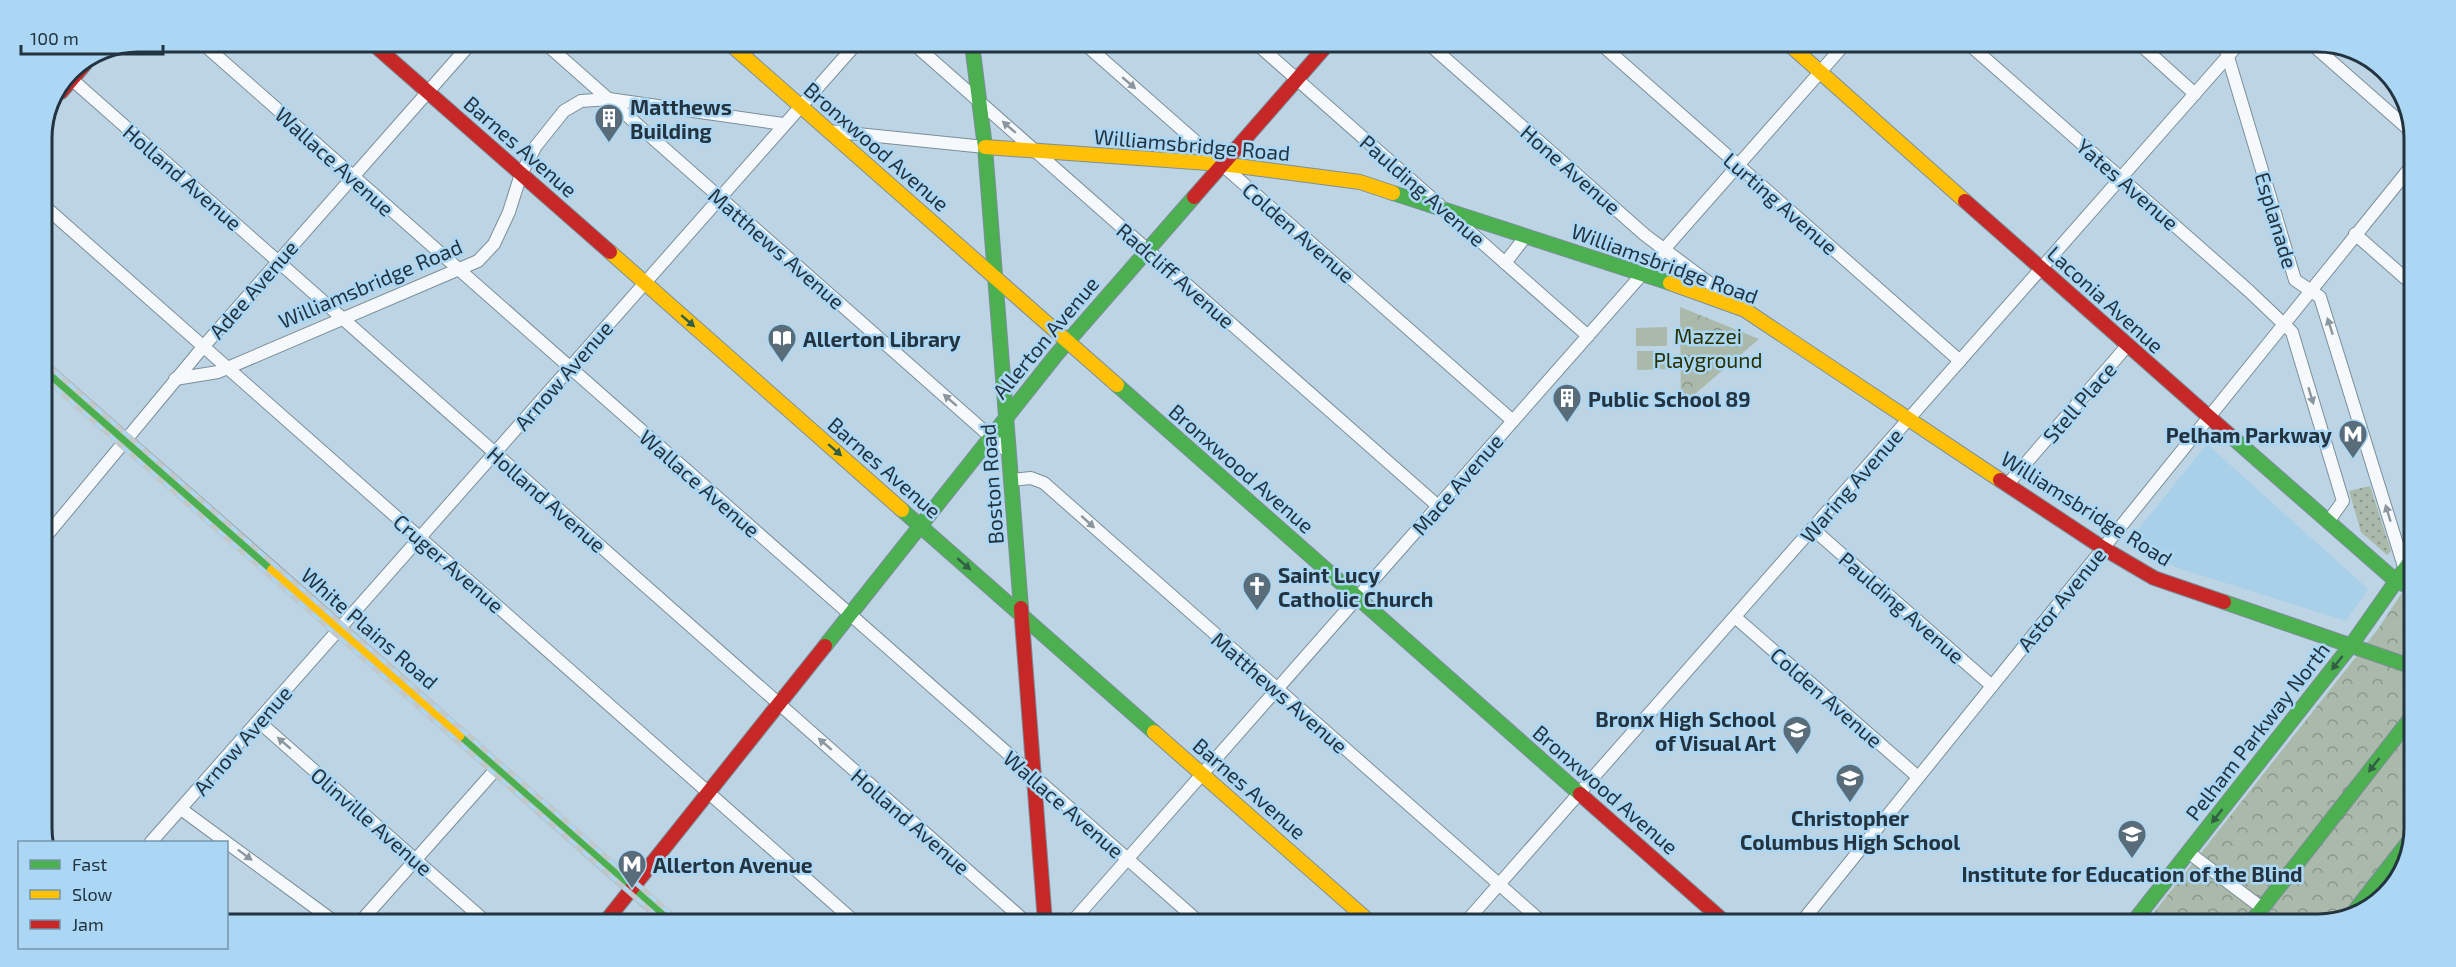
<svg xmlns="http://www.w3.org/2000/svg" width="2456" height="967" viewBox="0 0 2456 967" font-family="'Exo 2',sans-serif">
<defs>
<pattern id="grass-dots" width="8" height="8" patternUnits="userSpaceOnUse" patternTransform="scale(1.5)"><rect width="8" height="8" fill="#aab9aa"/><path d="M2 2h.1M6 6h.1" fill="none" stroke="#8a978c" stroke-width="1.8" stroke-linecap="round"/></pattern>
<pattern id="park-crowns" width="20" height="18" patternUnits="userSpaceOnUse" patternTransform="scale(1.5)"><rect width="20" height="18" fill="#aab9aa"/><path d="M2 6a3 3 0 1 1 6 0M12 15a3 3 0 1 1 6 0" fill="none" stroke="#8a978c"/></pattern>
</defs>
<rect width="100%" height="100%" fill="#bcd4e3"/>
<path fill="#a9d0e9" d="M2207 444 2368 589 2346 621 2178 568 2128 542Z"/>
<path fill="url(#grass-dots)" d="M2370 486 2391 551 2387 555 2361 532 2349 491Z"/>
<g fill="url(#park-crowns)">
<path d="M1680 307 1759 339 1681 406Z"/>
<path d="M2411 579 2409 828 2339 918 2318 925H2144L2378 629Z"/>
</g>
<g fill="#aab9aa">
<path d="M1667 327V346H1636V328Z"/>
<path d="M1637 351H1668V369L1637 370Z"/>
</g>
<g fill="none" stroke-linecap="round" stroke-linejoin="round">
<g stroke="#7b8e9a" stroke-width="14">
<g id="street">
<path d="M201 42 1199 922"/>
<path d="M545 43 1009 453"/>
<path d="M914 44 1438 506"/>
<path d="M1085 44 1513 421"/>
<path d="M1258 45 1588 336"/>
<path d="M1430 45 1645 235 1736 303"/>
<path d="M1602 45 1960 361"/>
<path d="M1971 46 2249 291 2292 332 2343 501 2328 522"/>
<path d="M2143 47 2195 94"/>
<path d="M2225 47 2295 280 2320 297 2406 573"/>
<path d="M2315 47 2414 134"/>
<path d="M68 76 1026 922"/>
<path d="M828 131 985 147"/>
<path d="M42 204 855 922"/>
<path d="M2355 234 2413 285"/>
<path d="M1505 263 1526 236"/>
<path d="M175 379 218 372 478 261 494 244 509 212 521 174 536 146 564 111 581 101 609 99 783 124"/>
<path d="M1012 480 1031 478 1044 483 1543 923"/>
<path d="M2007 485 2127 346"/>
<path d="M1813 529 1992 686"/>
<path d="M42 541 203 347 471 43"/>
<path d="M1735 617 1918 777"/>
<path d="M258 721 485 921"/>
<path d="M181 809 332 920"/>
<path d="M151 842 856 44"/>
<path d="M2188 852 2262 908"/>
<path d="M362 920 497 768"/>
<path d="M1072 922 1843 46"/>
<path d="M1465 923 2236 47"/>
<path d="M1800 924 2414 163"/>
</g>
</g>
<g stroke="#7b8e9a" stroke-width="16">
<g id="fast">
<path d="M972 44 985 147 1021 608"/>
<path d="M1393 193 1670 283"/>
<path d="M42 367 274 571"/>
<path d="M1117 385 1580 794"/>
<path d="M2233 438 2396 581 2411 587"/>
<path d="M902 510 1154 732"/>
<path d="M2224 602 2410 666"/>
<path d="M825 646 1056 355 1194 197"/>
<path d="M458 734 670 921"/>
<path d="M2353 913 2409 841"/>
<path d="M2131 925 2352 644 2411 560"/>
<path d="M2249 925 2410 719"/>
</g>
</g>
<g stroke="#7b8e9a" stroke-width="16">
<g id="slow">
<path d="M729 43 1117 385"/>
<path d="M1791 46 1965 201"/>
<path d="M985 147 1222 164 1360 182 1393 193"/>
<path d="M610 252 902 510"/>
<path d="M1670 283 1745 310 2000 480"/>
<path d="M274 571 458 734"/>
<path d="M1154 732 1371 923"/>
</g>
</g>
<g stroke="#7b8e9a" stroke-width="16">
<g id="jam">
<path d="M372 43 610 252"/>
<path d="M61 92 85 64"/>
<path d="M1194 197 1327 45"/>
<path d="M1965 201 2233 438"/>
<path d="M2000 480 2103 548 2154 578 2224 602"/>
<path d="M1021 608 1045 922"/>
<path d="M1580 794 1727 924"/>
<path d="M606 921 825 646"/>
</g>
</g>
<use href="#street" stroke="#f5f9fb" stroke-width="12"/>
<use href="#fast" stroke="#4caf50" stroke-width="14"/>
<use href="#slow" stroke="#ffc107" stroke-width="14"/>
<use href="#jam" stroke="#c62828" stroke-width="14"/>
<g stroke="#c1c8cc" stroke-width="5">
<g id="rail">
<path d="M42 360 679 921"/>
<path d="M42 376 662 921"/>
</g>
</g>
<use href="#rail" stroke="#abd7f4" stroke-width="3" stroke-dasharray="9" stroke-linecap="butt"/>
</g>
<defs><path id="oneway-solid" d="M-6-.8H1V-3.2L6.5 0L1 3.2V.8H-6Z" transform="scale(1.5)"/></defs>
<g fill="#8c969e">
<use href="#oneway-solid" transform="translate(1129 83) rotate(41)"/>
<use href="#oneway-solid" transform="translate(1009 127) rotate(-139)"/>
<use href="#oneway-solid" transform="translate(2330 326) rotate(-108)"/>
<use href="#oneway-solid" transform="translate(2311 396) rotate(73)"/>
<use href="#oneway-solid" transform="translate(950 400) rotate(-139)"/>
<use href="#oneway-solid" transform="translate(2388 513) rotate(-107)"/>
<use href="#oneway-solid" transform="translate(1088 522) rotate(42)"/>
<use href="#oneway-solid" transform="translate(284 743) rotate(-139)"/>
<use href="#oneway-solid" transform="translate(825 744) rotate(-139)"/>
<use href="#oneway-solid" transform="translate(245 855) rotate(37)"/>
</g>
<g fill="#315f46">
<use href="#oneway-solid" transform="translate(688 321) rotate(41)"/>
<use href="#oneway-solid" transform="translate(835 450) rotate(41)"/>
<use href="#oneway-solid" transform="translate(964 564) rotate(41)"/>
<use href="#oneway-solid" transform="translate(2337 663) rotate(128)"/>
<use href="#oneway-solid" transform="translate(2374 765) rotate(128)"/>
<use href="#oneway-solid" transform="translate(2217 816) rotate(128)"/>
</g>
<defs>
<g id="building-pin" transform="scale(1.5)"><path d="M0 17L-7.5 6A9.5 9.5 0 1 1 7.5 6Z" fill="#596c79" stroke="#abd7f4"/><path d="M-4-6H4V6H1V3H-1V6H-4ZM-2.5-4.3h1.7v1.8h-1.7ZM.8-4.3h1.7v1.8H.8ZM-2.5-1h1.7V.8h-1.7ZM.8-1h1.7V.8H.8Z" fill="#fff"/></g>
<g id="library-pin" transform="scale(1.5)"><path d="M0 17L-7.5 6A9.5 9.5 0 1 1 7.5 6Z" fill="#596c79" stroke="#abd7f4"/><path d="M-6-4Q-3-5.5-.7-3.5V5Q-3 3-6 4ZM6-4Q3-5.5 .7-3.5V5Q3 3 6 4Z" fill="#fff"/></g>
<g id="metro-pin" transform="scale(1.5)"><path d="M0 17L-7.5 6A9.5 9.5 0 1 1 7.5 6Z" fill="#596c79" stroke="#abd7f4"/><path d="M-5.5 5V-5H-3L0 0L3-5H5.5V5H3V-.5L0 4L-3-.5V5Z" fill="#fff"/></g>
<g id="church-pin" transform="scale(1.5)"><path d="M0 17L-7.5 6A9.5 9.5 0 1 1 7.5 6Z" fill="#596c79" stroke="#abd7f4"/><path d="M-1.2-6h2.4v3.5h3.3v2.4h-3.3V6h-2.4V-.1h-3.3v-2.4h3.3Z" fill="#fff"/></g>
<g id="school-pin" transform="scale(1.5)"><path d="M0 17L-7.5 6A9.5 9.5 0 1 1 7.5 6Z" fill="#596c79" stroke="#abd7f4"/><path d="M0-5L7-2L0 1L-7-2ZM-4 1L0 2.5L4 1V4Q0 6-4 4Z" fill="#fff"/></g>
</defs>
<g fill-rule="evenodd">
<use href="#building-pin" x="609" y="118"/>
<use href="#library-pin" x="782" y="338"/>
<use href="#building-pin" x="1567" y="398"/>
<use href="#metro-pin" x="2353" y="434"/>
<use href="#church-pin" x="1257" y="586"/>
<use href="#school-pin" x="1797" y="730"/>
<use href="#school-pin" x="1850" y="778"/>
<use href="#school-pin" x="2132" y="834"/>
<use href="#metro-pin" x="632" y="864"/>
</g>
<g text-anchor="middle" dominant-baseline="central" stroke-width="5" stroke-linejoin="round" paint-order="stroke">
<g font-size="21" font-weight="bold" fill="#233440" stroke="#abd7f4" text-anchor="start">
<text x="630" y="106">Matthews<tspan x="630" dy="24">Building</tspan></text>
<text x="803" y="338">Allerton Library</text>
<text x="1588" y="398">Public School 89</text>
<text x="2332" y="434" text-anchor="end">Pelham Parkway</text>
<text x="1278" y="574">Saint Lucy<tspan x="1278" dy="24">Catholic Church</tspan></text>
<text x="1776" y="718" text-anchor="end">Bronx High School<tspan x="1776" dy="24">of Visual Art</tspan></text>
<text x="1850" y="817" text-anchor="middle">Christopher<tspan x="1850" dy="24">Columbus High School</tspan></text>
<text x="653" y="864">Allerton Avenue</text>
<text x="2132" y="873" text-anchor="middle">Institute for Education of the Blind</text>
</g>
<g font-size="21" fill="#233440" stroke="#abd7f4">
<text transform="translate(1192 144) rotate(5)">Williamsbridge Road</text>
<text transform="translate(521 146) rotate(41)">Barnes Avenue</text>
<text transform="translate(877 146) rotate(41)">Bronxwood Avenue</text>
<text transform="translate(335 161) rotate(42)">Wallace Avenue</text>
<text transform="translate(1571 169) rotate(41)">Hone Avenue</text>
<text transform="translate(183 177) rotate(41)">Holland Avenue</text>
<text transform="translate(2128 184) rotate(41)">Yates Avenue</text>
<text transform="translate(1423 190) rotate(41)">Paulding Avenue</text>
<text transform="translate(1781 203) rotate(41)">Lurting Avenue</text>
<text transform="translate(2277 220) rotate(73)">Esplanade</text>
<text transform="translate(1299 232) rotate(41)">Colden Avenue</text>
<text transform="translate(777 248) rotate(41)">Matthews Avenue</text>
<text transform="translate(1665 263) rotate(20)">Williamsbridge Road</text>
<text transform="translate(1176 275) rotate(41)">Radcliff Avenue</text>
<text transform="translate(370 283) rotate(-23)">Williamsbridge Road</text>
<text transform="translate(253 289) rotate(-49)">Adee Avenue</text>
<text transform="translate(2106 299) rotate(42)">Laconia Avenue</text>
<text transform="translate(1045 337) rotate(-50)">Allerton Avenue</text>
<text transform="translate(563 375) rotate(-49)">Arnow Avenue</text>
<text transform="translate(2079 402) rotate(-49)">Stell Place</text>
<text transform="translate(885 467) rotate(41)">Barnes Avenue</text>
<text transform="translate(1242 468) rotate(41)">Bronxwood Avenue</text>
<text transform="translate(700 483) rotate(41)">Wallace Avenue</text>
<text transform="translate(991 484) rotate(-94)">Boston Road</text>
<text transform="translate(1457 484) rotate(-49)">Mace Avenue</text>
<text transform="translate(1851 485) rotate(-49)">Waring Avenue</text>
<text transform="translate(547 499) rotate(41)">Holland Avenue</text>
<text transform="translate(2087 508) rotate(32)">Williamsbridge Road</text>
<text transform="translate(449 563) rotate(41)">Cruger Avenue</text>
<text transform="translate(2061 599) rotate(-51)">Astor Avenue</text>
<text transform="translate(1902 607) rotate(41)">Paulding Avenue</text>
<text transform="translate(370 628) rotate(41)">White Plains Road</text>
<text transform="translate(1280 692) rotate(41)">Matthews Avenue</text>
<text transform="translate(1827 697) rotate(41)">Colden Avenue</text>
<text transform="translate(2257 731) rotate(-52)">Pelham Parkway North</text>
<text transform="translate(242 740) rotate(-49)">Arnow Avenue</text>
<text transform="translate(1250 788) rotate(41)">Barnes Avenue</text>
<text transform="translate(1606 789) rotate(41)">Bronxwood Avenue</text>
<text transform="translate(1064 804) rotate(41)">Wallace Avenue</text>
<text transform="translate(372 821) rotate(41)">Olinville Avenue</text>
<text transform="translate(911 821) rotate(41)">Holland Avenue</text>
</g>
<g font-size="21" fill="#293000" stroke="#abd7f4">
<text x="1708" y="335">Mazzei<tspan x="1708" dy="24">Playground</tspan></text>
</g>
</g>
<path d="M0 0H2456V967H0ZM138 52H2318A86 86 0 0 1 2404 138V828A86 86 0 0 1 2318 914H138A86 86 0 0 1 52 828V138A86 86 0 0 1 138 52Z" fill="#abd7f4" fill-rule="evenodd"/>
<path fill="none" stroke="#233440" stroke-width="3" d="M138 52H2318A86 86 0 0 1 2404 138V828A86 86 0 0 1 2318 914H138A86 86 0 0 1 52 828V138A86 86 0 0 1 138 52Z"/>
<rect x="18" y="841" width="210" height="108" fill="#abd7f4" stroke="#7596ac" stroke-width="1.5"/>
<rect x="30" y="860" width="30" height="9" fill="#4caf50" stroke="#7596ac" stroke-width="1.5"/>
<text x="72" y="871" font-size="18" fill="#233440">Fast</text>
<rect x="30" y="890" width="30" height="9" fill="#ffc107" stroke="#7596ac" stroke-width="1.5"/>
<text x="72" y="901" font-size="18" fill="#233440">Slow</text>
<rect x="30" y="920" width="30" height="9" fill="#c62828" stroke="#7596ac" stroke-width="1.5"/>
<text x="72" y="931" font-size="18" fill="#233440">Jam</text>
<path d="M21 45v9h142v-9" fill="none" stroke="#233440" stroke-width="3"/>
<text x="30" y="45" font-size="18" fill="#233440" stroke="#abd7f4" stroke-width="4.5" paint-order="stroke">100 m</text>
</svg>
